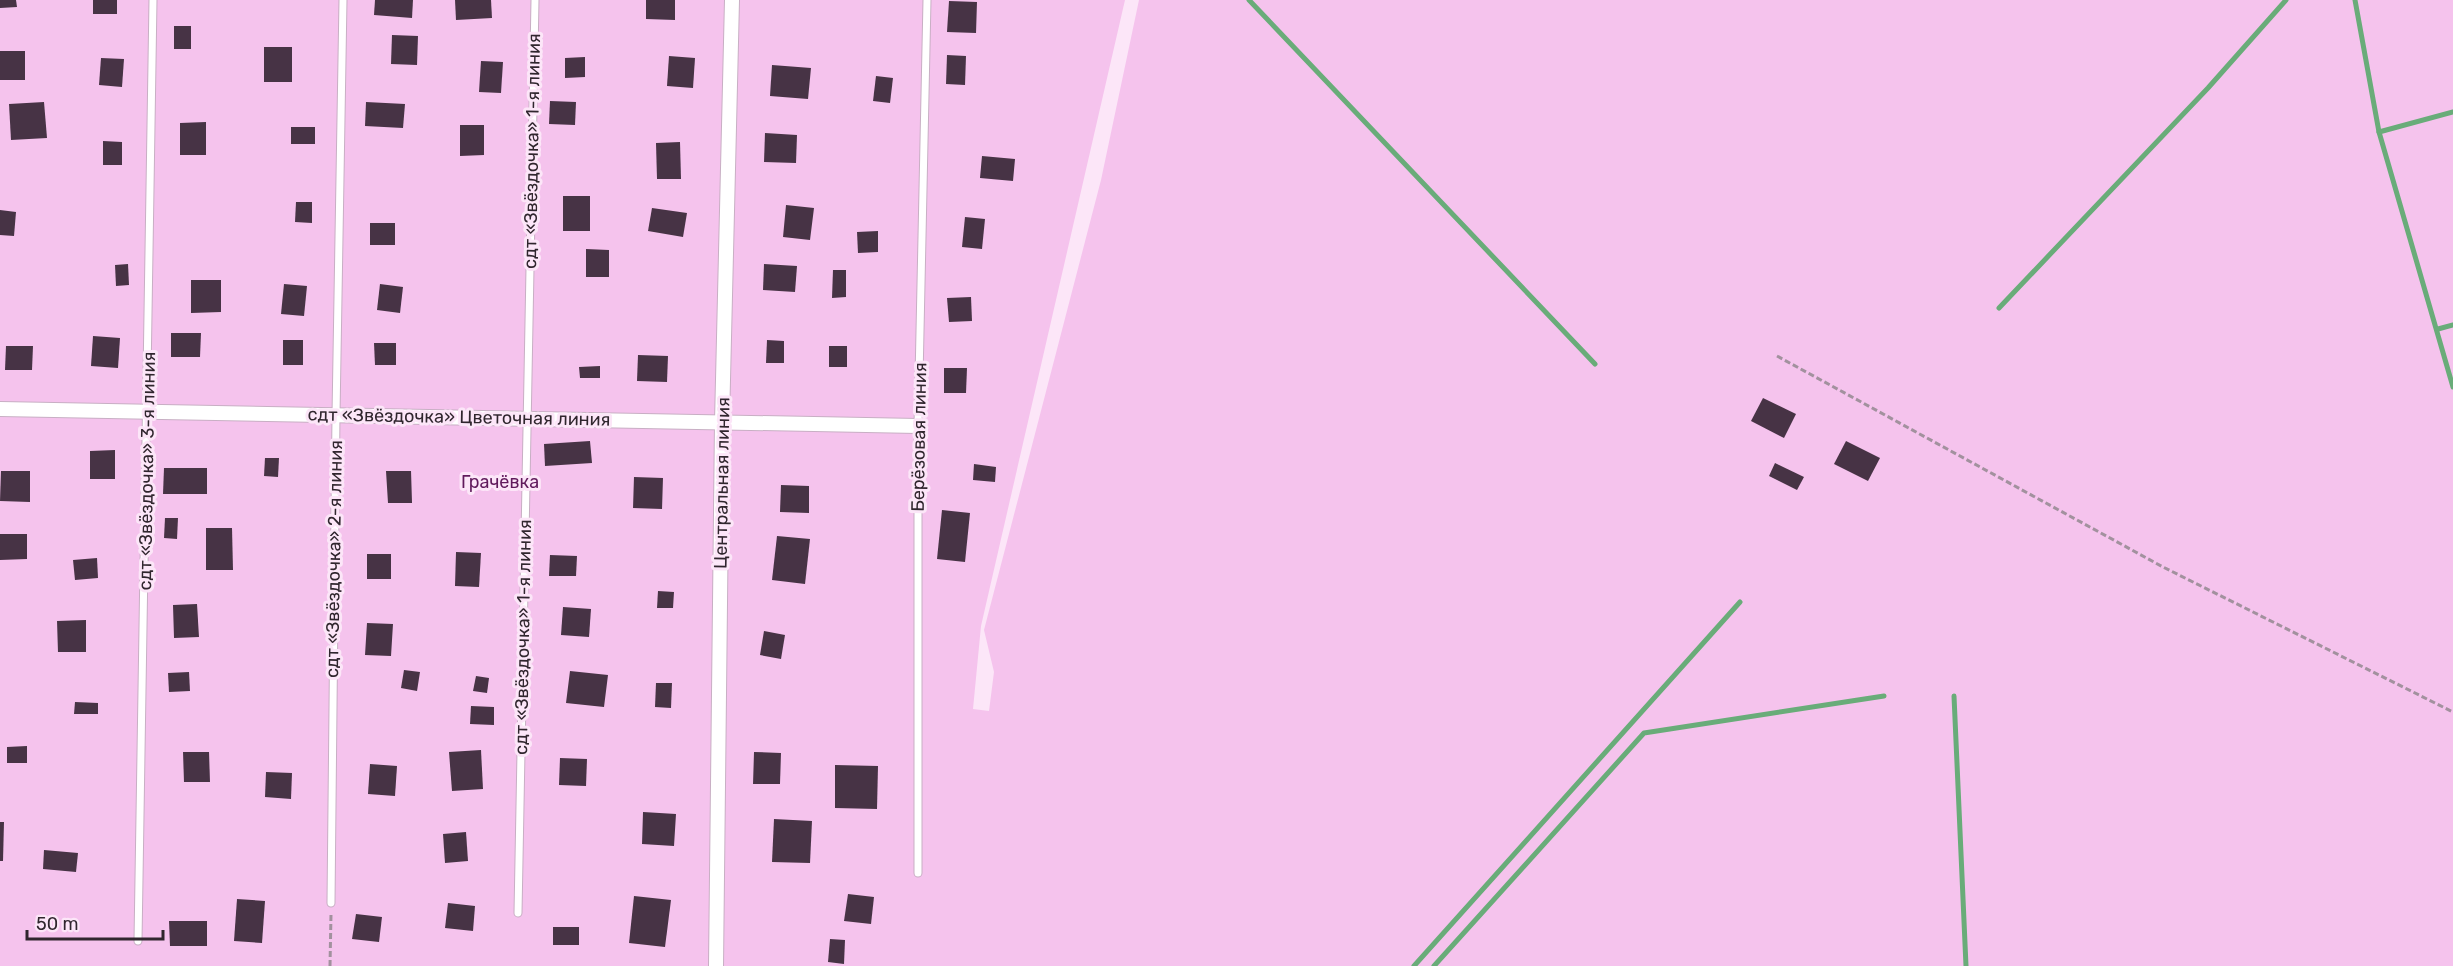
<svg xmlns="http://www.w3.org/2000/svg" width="2453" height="966" viewBox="0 0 2453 966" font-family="Rubik,sans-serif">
<rect width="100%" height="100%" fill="#fce6f8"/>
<path fill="#f5c3ed" d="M0 0H1125L981 626 973 709 989 711 994 672 984 630 1101 180 1139 0H2453V966H0Z"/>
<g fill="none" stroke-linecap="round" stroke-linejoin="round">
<g stroke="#69ac79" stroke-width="5">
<path d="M1249 0 1595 364"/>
<path d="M2355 0 2379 132 2453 387"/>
<path d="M2379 132 2453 112"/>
<path d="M1999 308 2208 88 2286 0"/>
<path d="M2438 329 2453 325"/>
<path d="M1954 696 1966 966"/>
<path d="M1414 966 1740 602"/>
<path d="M1434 966 1644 733 1884 696"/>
</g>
</g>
<g fill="#473345">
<path d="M0 0H16L17 7 0 8Z"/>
<rect x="93" y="0" width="24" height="14"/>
<path d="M375 0H413L412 18 374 15Z"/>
<path d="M455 0H491L492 18 456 20Z"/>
<path d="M646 0H675V20L646 19Z"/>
<path d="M949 1 977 2 976 33 947 32Z"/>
<rect x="174" y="26" width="17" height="23"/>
<path d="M392 35 418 36 417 65 391 64Z"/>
<rect x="264" y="47" width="28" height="35"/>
<rect x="0" y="51" width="25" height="29"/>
<path d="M947 55 966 56 965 85 946 84Z"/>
<path d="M669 56 695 58 693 88 667 86Z"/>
<path d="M585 57V77L565 78V58Z"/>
<path d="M101 58 124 59 122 87 99 85Z"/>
<path d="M481 61 503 62 501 93 479 92Z"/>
<path d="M772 65 811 68 808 99 770 96Z"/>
<path d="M876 76 893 78 890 103 873 101Z"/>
<path d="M550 101 576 102 575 125 549 124Z"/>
<path d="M44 102 47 138 11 140 9 104Z"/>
<path d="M366 102 405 104 403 128 365 126Z"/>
<path d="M206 122V155H180V123Z"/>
<path d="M460 125H484V155L460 156Z"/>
<rect x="291" y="127" width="24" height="17"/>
<path d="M765 133 797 135 796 163 764 162Z"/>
<path d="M103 141 122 142V165H103Z"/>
<path d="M680 142 681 179H657L656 143Z"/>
<path d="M982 156 1015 159 1013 181 980 178Z"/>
<rect x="563" y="196" width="27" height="35"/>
<path d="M296 202H312V223L295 222Z"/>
<path d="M786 205 814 208 810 240 783 237Z"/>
<path d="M652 208 687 213 683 237 648 231Z"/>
<path d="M0 210 16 212 14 236 0 235Z"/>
<path d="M965 217 985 219 982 249 962 247Z"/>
<rect x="370" y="223" width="25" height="22"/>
<path d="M878 231V252L858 253 857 232Z"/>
<path d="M586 249 609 250V277H586Z"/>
<path d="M128 264 129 285 116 286 115 265Z"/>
<path d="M764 264 797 266 795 292 763 290Z"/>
<path d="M833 270H846V297L832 298Z"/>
<path d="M191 280H221V312L191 313Z"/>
<path d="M284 284 307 286 304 316 281 314Z"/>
<path d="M380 284 403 287 400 313 377 310Z"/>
<path d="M971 297 972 321 949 322 947 298Z"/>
<path d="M171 333H201L200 357H171Z"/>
<path d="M93 336 120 338 118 368 91 366Z"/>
<rect x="283" y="340" width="20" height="25"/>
<path d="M767 340 784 341V363H766Z"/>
<path d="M374 343H396V365H375Z"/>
<path d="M6 346H33L32 370H5Z"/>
<rect x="829" y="346" width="18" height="21"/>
<path d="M638 355 668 356 667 382 637 381Z"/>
<path d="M600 366V378H580L579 367Z"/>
<path d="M944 368H967L966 393H944Z"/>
<path d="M1763 398 1796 414 1784 438 1751 421Z"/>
<path d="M590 441 592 463 545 466 544 444Z"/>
<path d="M1846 441 1880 458 1868 481 1834 464Z"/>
<path d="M115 450V479H90V451Z"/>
<path d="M265 458H279L278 477 264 476Z"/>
<path d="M1775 463 1804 477 1797 490 1769 476Z"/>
<path d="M974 464 996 467 995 482 973 480Z"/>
<path d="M164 468H207V494H163Z"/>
<path d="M1 471H30V502L0 501Z"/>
<path d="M386 471H411L412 503H388Z"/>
<path d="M634 477 663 478 662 509 633 508Z"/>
<path d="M781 485 809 486V513L780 512Z"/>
<path d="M942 510 970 513 965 562 937 559Z"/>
<path d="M165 518H178L177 539 164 538Z"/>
<path d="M206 528H232L233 570H206Z"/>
<path d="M0 534H27V559L0 560Z"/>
<path d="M777 536 810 539 805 584 772 580Z"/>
<path d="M456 552 481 553 479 587 455 586Z"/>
<rect x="367" y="554" width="24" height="25"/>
<path d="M550 555 577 556 576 576H549Z"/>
<path d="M97 558 98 578 75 580 73 560Z"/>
<path d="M658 591 674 592 673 608H657Z"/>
<path d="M197 604 199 637 174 638 173 605Z"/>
<path d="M563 607 591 609 589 637 561 635Z"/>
<path d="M86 620V652H58L57 621Z"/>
<path d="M367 623 393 624 391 656 365 655Z"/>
<path d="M764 631 785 635 781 659 760 655Z"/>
<path d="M404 670 420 672 417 691 401 688Z"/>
<path d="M570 671 608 675 604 707 566 703Z"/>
<path d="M189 672 190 691 169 692 168 673Z"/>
<path d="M476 676 489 678 487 693 473 691Z"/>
<path d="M656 683H672L671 708 655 707Z"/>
<path d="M75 702 98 703V714H74Z"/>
<path d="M471 706 494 707V725L470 724Z"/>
<path d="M27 746V763H7V747Z"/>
<path d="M481 750 483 789 452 791 449 752Z"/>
<path d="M183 752H209L210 782H184Z"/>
<path d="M754 752 781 753 780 784H753Z"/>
<path d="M560 758 587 759 586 786 559 785Z"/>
<path d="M370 764 397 766 395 796 368 794Z"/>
<path d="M835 765 878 766 877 809 835 808Z"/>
<path d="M266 772 292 773 291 799 265 797Z"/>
<path d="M643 812 676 814 674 846 642 844Z"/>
<path d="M774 819 812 821 810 863 772 862Z"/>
<path d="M0 822H4L3 861H0Z"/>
<path d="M466 832 468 861 445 863 443 834Z"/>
<path d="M44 850 78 853 76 872 43 869Z"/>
<path d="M848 894 874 897 871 924 844 921Z"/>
<path d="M634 896 671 900 665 947 629 943Z"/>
<path d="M237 899 265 901 262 943 234 941Z"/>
<path d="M448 903 475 906 473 931 445 928Z"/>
<path d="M356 914 382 917 379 942 352 939Z"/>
<path d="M169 921H207V946H170Z"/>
<rect x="553" y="927" width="26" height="18"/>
<path d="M830 939 845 940 844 964 828 962Z"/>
</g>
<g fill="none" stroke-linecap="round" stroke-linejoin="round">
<g stroke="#c8afc4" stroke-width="9">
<g id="service">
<path d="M918 873V426L927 0"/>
<path d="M331 903 336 415 343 0"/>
<path d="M518 913 535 0"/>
<path d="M138 941 153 0"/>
</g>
</g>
<g stroke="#c8afc4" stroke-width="16">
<g id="minor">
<path d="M0 409 918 426"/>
<path d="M716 966 722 422 732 0"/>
</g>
</g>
<g stroke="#a2919e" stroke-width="3" stroke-dasharray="6 3" stroke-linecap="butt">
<path d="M1777 356 2163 567 2453 712"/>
<path d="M330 966 331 914"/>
</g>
<use href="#service" stroke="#fff" stroke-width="7"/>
<use href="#minor" stroke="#fff" stroke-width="14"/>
</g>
<g text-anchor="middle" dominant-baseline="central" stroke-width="6" stroke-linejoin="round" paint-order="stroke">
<g font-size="18" fill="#30262e" stroke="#fce6f8">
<text transform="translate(532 151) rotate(-89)">сдт «Звёздочка» 1-я линия</text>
<text transform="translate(459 417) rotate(1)">сдт «Звёздочка» Цветочная линия</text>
<text transform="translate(919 437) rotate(-89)">Берёзовая линия</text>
<text transform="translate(147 471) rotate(-89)">сдт «Звёздочка» 3-я линия</text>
<text transform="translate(722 483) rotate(-89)">Центральная линия</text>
<text transform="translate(334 559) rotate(-89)">сдт «Звёздочка» 2-я линия</text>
<text transform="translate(523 637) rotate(-89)">сдт «Звёздочка» 1-я линия</text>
</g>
<g font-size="18" fill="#611a5c" stroke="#fce6f8">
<text x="500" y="482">Грачёвка</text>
</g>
</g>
<path d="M27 930v9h136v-9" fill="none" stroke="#30262e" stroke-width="3"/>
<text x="36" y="930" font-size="18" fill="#30262e" stroke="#fce6f8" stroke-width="4.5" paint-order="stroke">50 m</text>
</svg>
